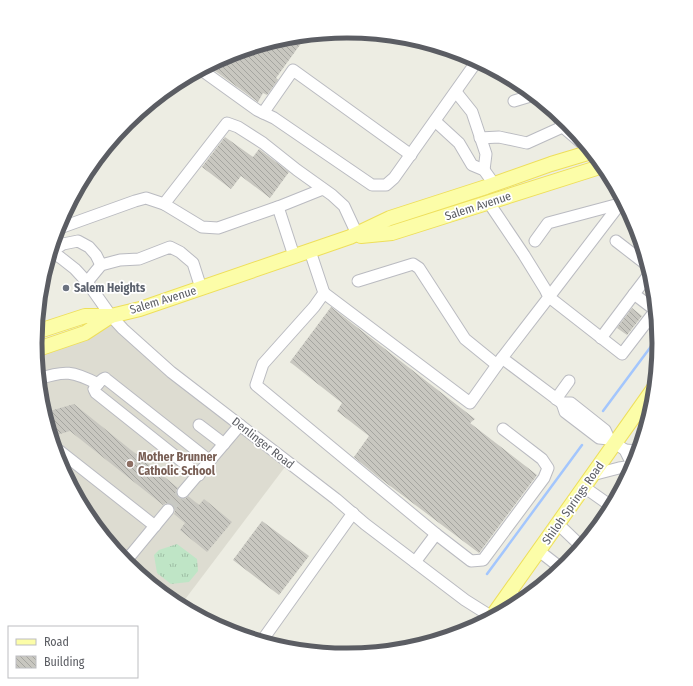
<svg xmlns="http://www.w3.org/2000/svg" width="693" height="686" viewBox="0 0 693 686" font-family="'Fira Sans Condensed',sans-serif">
<defs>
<pattern id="grass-tufts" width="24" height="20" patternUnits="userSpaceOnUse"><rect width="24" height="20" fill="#bfe5c6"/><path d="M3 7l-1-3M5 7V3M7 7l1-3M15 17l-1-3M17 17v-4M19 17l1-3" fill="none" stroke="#9ebda4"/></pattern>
<pattern id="building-back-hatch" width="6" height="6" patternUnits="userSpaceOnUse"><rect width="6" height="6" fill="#c8c7c0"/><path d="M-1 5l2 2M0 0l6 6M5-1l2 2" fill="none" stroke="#a5a5a0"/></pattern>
</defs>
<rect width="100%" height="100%" fill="#edede3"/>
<path fill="#dddcd1" d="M111 316 288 463 180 606 173 602 126 563 87 516 58 462 40 404 35 350Z"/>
<path fill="url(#grass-tufts)" d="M177 544 197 559 198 571 189 582 171 584 157 573 154 555 159 550Z"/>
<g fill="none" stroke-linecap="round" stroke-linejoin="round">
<g stroke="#a3c6fd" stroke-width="2.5">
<path d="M603 411 658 337"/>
<path d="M487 574 582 445"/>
</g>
</g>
<g fill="url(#building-back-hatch)">
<path d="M307 35 276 78 278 80 267 95 263 93 258 102 207 65 227 55 286 37Z"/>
<path d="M225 137 253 157 259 149 289 172 270 198 241 176 231 189 202 167Z"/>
<path d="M331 307 475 419 470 423 537 475 479 553 377 476 354 457 369 436 337 411 342 403 290 362Z"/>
<path d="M632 308 642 316 627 335 617 328Z"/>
<path d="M74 404 178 488 176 490V494L179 498 181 499H185L188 496 199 505 204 499 232 522 207 552 180 530 185 523 174 514 175 512V508L172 504 170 503H166L163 505 70 431 50 437 43 413Z"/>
<path d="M262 521 309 556 279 595 233 560Z"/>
</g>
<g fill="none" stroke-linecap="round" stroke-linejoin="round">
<path stroke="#c8c9c3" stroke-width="11" stroke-dasharray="11 5.5" stroke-linecap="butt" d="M168 510 183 492"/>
<g stroke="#babbc1" stroke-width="13">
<g id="minor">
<path d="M200 69 257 110 274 118 372 185H386L394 178 477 61"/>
<path d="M456 92 472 112 486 154 484 170"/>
<path d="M514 101 534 95"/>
<path d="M263 113 293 70 411 155"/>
<path d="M557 114 563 127 591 151"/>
<path d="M435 121 459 143 472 165 484 170 494 184"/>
<path d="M480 138 499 137 527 143 569 124"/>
<path d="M323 189 278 207 218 228 202 227 164 204 227 123 238 127 263 143 297 170 332 195 344 206 357 234"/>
<path d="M489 203 524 255 545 289 549 297 502 358 562 403"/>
<path d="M620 204 549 297 622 354 655 311"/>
<path d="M278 207 294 256"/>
<path d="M57 229 135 201 146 198 164 204"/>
<path d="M535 241 548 223 623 203"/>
<path d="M616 241 647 265"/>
<path d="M50 250 61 258 75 269 87 282 111 316 123 329 171 372 336 499 365 524 465 600 492 617"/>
<path d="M52 251 63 244 78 241 89 247 96 255 101 265"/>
<path d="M310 251 324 293 314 307 263 364 256 385 436 534"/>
<path d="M650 273 634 294 655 310"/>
<path d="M358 281 413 264 419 268 465 339 497 365"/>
<path d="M87 282 101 265 120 260 139 259 170 247 180 252 193 263 201 288"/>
<path d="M324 293 470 403 502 358"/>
<path d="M601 338 634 294"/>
<path d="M38 379C65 370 73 371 98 384"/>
<path d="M556 399 569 381"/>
<path d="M199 425 224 444"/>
<path d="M609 439 599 438 565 412 562 403H571L605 430 609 439 625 450 631 462 634 464"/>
<path d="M625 450 638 451"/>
<path d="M55 451 58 450 61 452 155 526"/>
<path d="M199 475 96 393 94 389C97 385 100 380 105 378L106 379 210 461"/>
<path d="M592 475 619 468 633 466"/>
<path d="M584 487 611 506"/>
<path d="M183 492 240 425"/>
<path d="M558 524 581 546"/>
<path d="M116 551V550C121 553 125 558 130 556L168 510"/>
<path d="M539 551 561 568 559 570"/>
<path d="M415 562 436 534 471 561 483 560 544 478 548 468 542 459 503 429"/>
<path d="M509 592 521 601"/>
<path d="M261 642 353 513"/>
</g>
</g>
<g stroke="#eedf5b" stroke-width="16">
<g id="major">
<path d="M361 236 392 233 603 166"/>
<path d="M36 332 85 316H111L140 309 350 237 390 218 486 187 551 164 591 152"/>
<path d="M35 350 85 333 111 316"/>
<path d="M491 618 654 388"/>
</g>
</g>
<use href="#minor" stroke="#fff" stroke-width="11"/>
<use href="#major" stroke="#fcfda8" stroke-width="14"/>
</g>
<circle fill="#6b7280" stroke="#fff" stroke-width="1.5" cx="66" cy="288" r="4"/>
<circle fill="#8d6e63" stroke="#fff" stroke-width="1.5" cx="130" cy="464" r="4"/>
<g text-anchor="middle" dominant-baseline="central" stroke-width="3.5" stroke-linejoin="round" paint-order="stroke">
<g font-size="12" fill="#5b5d63" stroke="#fff">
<text transform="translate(478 206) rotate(-18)">Salem Avenue</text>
<text transform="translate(163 300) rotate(-17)">Salem Avenue</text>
<text transform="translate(263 443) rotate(38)">Denlinger Road</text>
<text transform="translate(573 503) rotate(-55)">Shiloh Springs Road</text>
</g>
<g font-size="12" font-weight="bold" fill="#5b616d" stroke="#fff" text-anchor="start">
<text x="74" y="288">Salem Heights</text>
</g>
<g font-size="12" font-weight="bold" fill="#785e54" stroke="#fff" text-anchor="start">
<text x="138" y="457">Mother Brunner<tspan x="138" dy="14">Catholic School</tspan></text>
</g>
</g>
<path d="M0 0H693V686H0ZM42 343a305 305 0 1 1 610 0a305 305 0 1 1-610 0Z" fill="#fff" fill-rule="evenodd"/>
<path fill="none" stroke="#5b5d63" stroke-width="5" d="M42 343a305 305 0 1 1 610 0a305 305 0 1 1-610 0Z"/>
<rect x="8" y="626" width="130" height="52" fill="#ffffff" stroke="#bdbec1"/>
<rect x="16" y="639" width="20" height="6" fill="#fcfda8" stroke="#bdbec1"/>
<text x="44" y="646" font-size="12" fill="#5b5d63">Road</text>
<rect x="16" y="656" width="20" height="12" fill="url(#building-back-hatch)" stroke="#bdbec1"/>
<text x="44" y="666" font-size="12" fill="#5b5d63">Building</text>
</svg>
